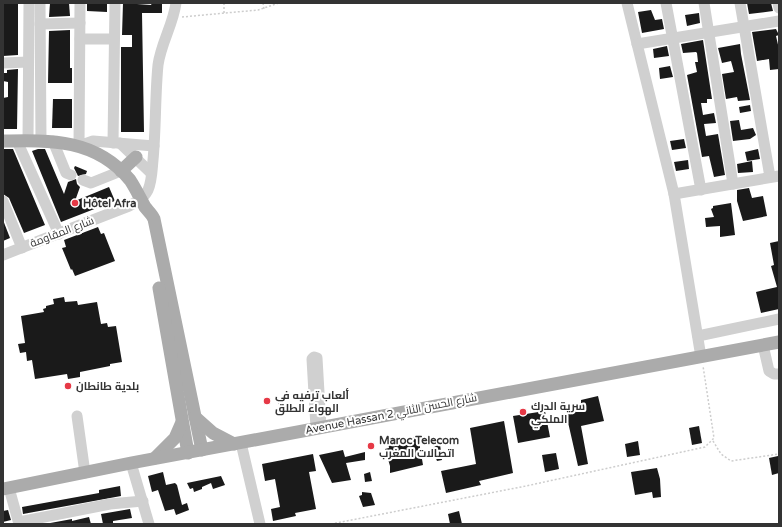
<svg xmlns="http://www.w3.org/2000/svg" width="782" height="527" viewBox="0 0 782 527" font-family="'Varela Round',Cairo,sans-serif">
<rect width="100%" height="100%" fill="#fff"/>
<g fill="#1a1a1a">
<path d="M3 3H18V55L3 56Z"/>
<path d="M50 3H69L70 16 49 17Z"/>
<path d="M87 3H107V12L87 11Z"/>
<path d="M123 3 151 5 152 3H162V13H142L144 132H121V47H132V35H122Z"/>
<path d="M747 3H771L773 11 749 14Z"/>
<path d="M651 10 655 20 662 19 664 29 642 33 638 12Z"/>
<path d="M699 13 700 23 687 26 685 15Z"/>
<path d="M776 29 779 35 776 36 779 49V69L770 70 769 59 757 61 752 32Z"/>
<path d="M70 30V68H72V83H48L49 31Z"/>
<path d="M703 40 712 99H707V103H701L703 115 714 113 716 123 704 124 706 136 718 134 725 175 714 177 709 156 702 157 687 75 697 72 695 62H698L697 53 696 52 683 53 681 44Z"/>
<path d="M740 44 741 54 750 100 738 101 737 97 726 99 722 74 734 72 731 61 722 63 718 48Z"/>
<path d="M667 46 669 56 654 58 653 49Z"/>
<path d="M670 66 673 77 660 79 659 68Z"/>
<path d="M18 69 17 129H3V98L8 97V82L3 81V73H7V70Z"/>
<path d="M53 99H72V128H52Z"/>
<path d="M750 105 751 111 740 113 739 107Z"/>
<path d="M739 120 741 130 753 128 756 135 750 139 733 141 730 121Z"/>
<path d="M684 139 686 148 672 150 670 141Z"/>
<path d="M3 149H13L45 225 24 233 9 198 3 194Z"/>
<path d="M38 149H45L64 194 68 182 76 179 77 184 80 187 75 201 109 187 115 201 61 222 32 151Z"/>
<path d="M758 149 760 159 747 161 745 152Z"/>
<path d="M688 160 689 169 676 171 674 162Z"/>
<path d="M752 161 753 172 738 173 737 164Z"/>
<path d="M75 166 87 171 86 174 78 176 74 168Z"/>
<path d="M749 188 752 198 763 196 767 216 743 221 737 201V190Z"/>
<path d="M731 203 735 235 720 237V226L706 227 705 218 714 217 711 209 713 208V206Z"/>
<path d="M3 220 10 238 3 241Z"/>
<path d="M98 227 101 234 104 233 115 261 75 276 72 269 71 270 62 248 66 247 64 240Z"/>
<path d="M779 241V309L761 313 756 292 777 287 771 266 774 265 770 243Z"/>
<path d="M64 297 65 302 77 301 78 305 97 302 101 324 107 323 108 327 116 326 122 362 110 364V366L80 372V377L68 379 67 374 35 379 32 360 27 361 26 352 20 353 18 344 25 343 21 316 44 312 43 309 46 308V306L54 304 53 299Z"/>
<path d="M598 396 604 421 581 426 588 464 578 466 565 409 581 405V400Z"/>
<path d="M545 411 550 437 518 443 513 416Z"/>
<path d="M504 421 513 473 479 481 481 485 446 493 441 471 476 464 470 428Z"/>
<path d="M699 426 702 443 692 445 689 428Z"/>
<path d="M418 436 423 465 390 473V466L385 449 389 448 388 442Z"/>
<path d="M638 441 640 455 627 457 625 444Z"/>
<path d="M440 444 442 460 437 461 432 448Z"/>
<path d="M343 450 345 457 365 452V460L346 463 351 480 332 483 319 455Z"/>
<path d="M556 453 559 469 545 472 542 455Z"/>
<path d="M313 454 316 471 309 472 316 509 295 513 296 516 273 521 271 509 280 507 275 479 265 481 262 464Z"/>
<path d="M778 456 779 473 772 475 769 458Z"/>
<path d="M657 468 660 479 661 497 653 498 652 492 635 495 631 472Z"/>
<path d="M163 472 166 485 175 483 177 485 182 505 187 503 189 510 176 515 174 509 165 511 158 490 152 492 148 476Z"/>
<path d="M370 472 372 481 365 482 364 474Z"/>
<path d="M221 476 225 485 213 489 211 483 202 487V489L194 492 193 488 190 489 187 483Z"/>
<path d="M120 486 121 496 23 514 22 507 99 493V490Z"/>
<path d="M362 492 371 493 375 505 363 507 359 496 362 495Z"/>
<path d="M130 509 132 518 113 521V524H103L101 514Z"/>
<path d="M8 510 11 520 3 522V511Z"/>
<path d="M459 511 462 524H450L448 514Z"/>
<path d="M89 517 91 524H45L72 519V521Z"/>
</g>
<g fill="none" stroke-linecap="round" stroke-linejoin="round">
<g stroke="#cdcdcd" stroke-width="1.5" stroke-dasharray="2 2" stroke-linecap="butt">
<path d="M263 3 264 9"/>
<path d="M224 13V3"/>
<path d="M182 17 258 10 279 3"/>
<path d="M713 441 721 454 731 461 779 454"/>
<path d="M331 524 526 486 705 447 714 438 703 366"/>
</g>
<g stroke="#d0d0d0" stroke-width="11">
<path d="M40 3 41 140"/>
<path d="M80 3 79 146 93 141 154 146"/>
<path d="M627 3 674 194 701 357"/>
<path d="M666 3 701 190"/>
<path d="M704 3 733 184"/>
<path d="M740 3 770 177"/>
<path d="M778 3 779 8"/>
<path d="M40 24 80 23"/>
<path d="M80 39H114"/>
<path d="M637 44 779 21"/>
<path d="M3 63 28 62"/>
<path d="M17 141 59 234"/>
<path d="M28 141 29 3"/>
<path d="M53 141 66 173 71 175"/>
<path d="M113 143 115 3"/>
<path d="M120 143 151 173"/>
<path d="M83 180 91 183 121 171"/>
<path d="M674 194 779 176"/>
<path d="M3 201 22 248"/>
<path d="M3 255 129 206C137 202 144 198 148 190 152 181 152 170 153 160 156 128 155 96 158 65 161 43 173 25 176 3"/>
<path d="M698 336 779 319"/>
<path d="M763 345 769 371 774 374H779"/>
<path d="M77 416 85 473"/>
<path d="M316 428 312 359 314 357 317 358 321 427"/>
<path d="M241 443 260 524"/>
<path d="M131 463 149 524"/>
<path d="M9 488 19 524"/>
<path d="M19 522 110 504 143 501"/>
</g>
<g stroke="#ababab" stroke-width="13">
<path d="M3 141C51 140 96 139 130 180 136 189 140 198 145 207 148 211 152 214 154 219L202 450"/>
<path d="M121 171 136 157"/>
<path d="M159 288 188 453"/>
<path d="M195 417 213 433 234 444"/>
<path d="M155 458 175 438 182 422"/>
<path d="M3 489 131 463 779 342"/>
</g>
</g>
<g fill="#e63946" stroke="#fff" stroke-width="1.5">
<circle cx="75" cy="203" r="4"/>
<circle cx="68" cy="386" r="4"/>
<circle cx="267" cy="401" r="4"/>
<circle cx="523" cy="412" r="4"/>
<circle cx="371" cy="446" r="4"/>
</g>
<g text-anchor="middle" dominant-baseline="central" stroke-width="4" stroke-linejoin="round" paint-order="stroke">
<g font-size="11" font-weight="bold" fill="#333" stroke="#fff" text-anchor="start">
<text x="83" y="203">Hôtel Afra</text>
<text x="76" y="386">بلدية طانطان</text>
<text x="275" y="395">ألعاب ترفيه في<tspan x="275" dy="13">الهواء الطلق</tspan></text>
<text x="531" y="406">سرية الدرك<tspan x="531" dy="13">الملكي</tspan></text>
<text x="379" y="440">Maroc Telecom<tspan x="379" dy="13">اتصالات المغرب</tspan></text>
</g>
<g font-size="11" fill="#333" stroke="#fff">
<text transform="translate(62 232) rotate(-21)">شارع المقاومة</text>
<text transform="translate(391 414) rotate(-11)">Avenue Hassan 2 شارع الحسن الثاني</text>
</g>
</g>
<rect width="782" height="527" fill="none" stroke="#333333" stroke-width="8"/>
</svg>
